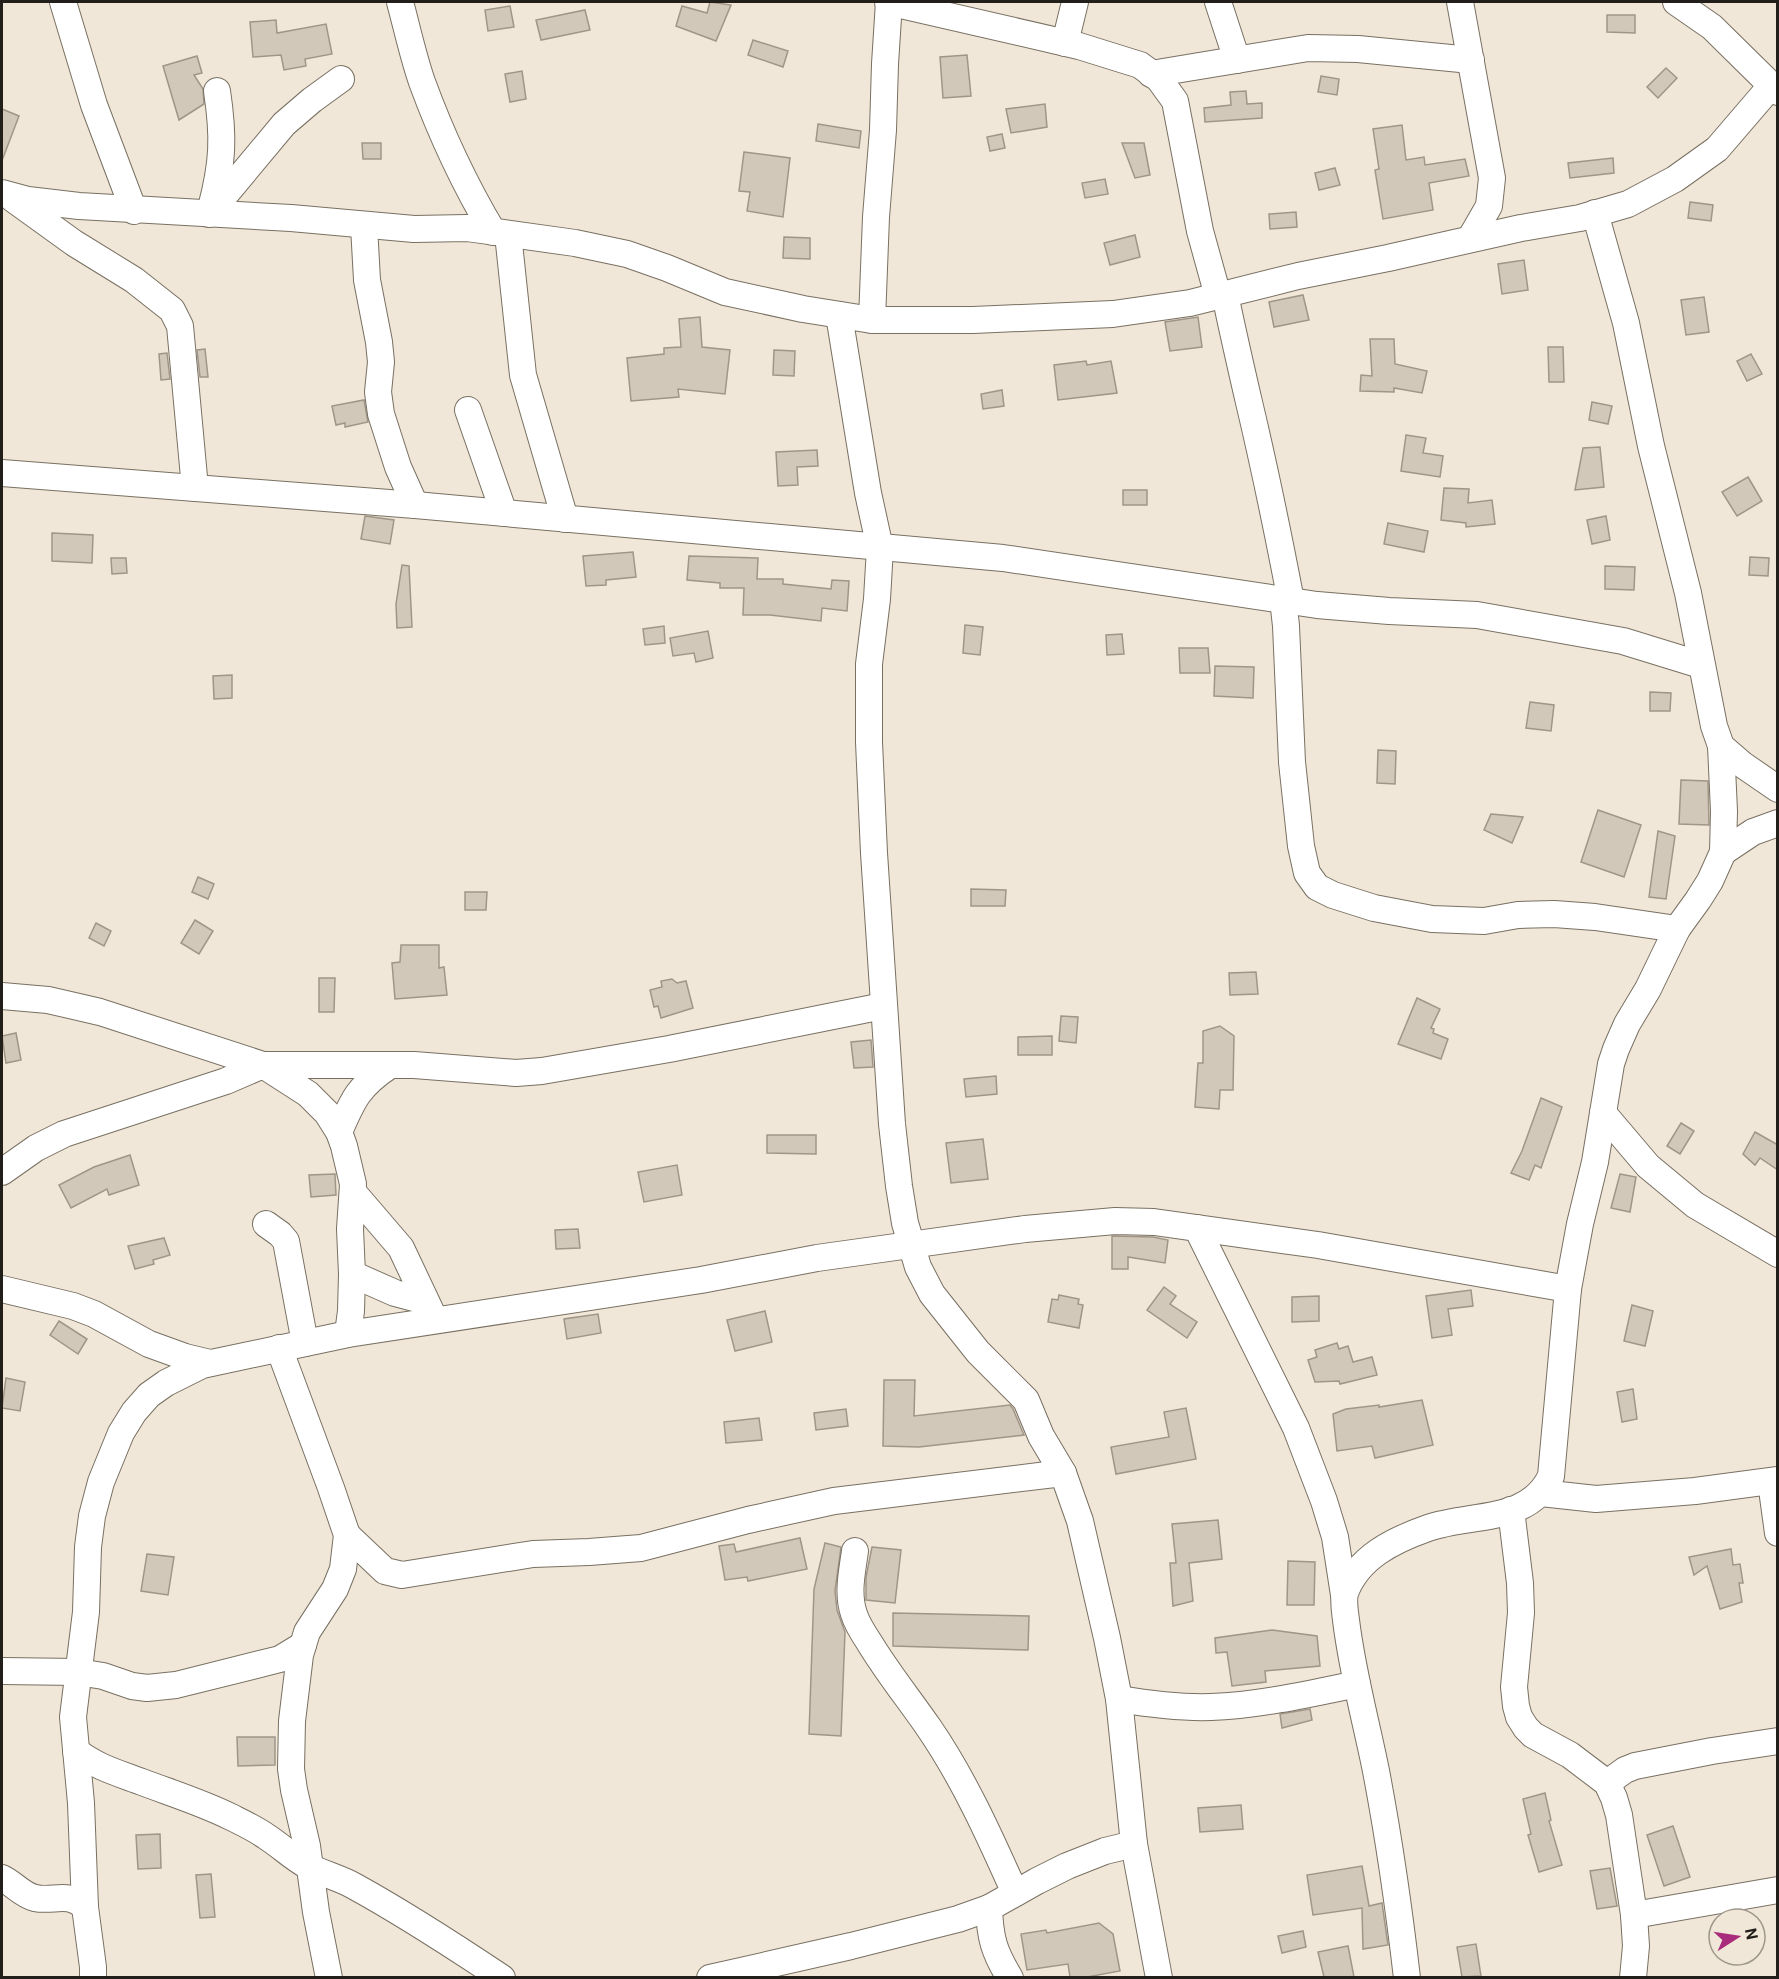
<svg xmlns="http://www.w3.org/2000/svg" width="1779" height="1979" viewBox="0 0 1779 1979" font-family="Roboto,sans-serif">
<rect width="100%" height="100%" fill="#f1e7d8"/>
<g fill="#d2c8ba" stroke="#9f9688" stroke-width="1.5">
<path d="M710 2 731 5 716 41 676 26 682 6 707 13Z"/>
<path d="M510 6 514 27 488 31 485 10Z"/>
<path d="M585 10 590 30 541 40 536 20Z"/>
<path d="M1607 15H1635V33L1607 32Z"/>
<path d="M276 20 277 33 326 24 332 54 305 59 306 66 284 70 281 55 253 57 250 22Z"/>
<path d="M753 40 788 51 783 67 748 55Z"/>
<path d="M967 55 971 96 943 98 940 57Z"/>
<path d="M197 56 202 73 194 75 203 89 204 104 179 120 163 66Z"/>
<path d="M1666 68 1677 78 1658 98 1647 87Z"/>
<path d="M522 71 526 99 510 102 505 74Z"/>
<path d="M1321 76 1339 79 1337 95 1318 92Z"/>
<path d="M1246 91 1247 104 1262 103V118L1205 122 1204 108 1231 105 1230 92Z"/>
<path d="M1045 104 1047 127 1011 133 1006 109Z"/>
<path d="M2 109 19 116 3 158 2 157Z"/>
<path d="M818 124 861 131 859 148 816 141Z"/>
<path d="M1402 125 1406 160 1424 157 1425 165 1465 159 1469 176 1429 183 1433 210 1383 219 1375 170 1379 169 1373 129Z"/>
<path d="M1002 134 1005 148 990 151 987 137Z"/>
<path d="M362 143H381V159H363Z"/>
<path d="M1122 143H1144L1150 175 1135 178Z"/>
<path d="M744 152 790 158 783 217 747 211 750 192 739 191Z"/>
<path d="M1613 158 1614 173 1570 178 1568 163Z"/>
<path d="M1335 168 1340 185 1319 190 1315 173Z"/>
<path d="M1105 179 1108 194 1085 198 1082 183Z"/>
<path d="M1690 202 1713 205 1711 221 1688 218Z"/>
<path d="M1296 212 1297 227 1270 229 1269 214Z"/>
<path d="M1135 235 1140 257 1110 265 1104 243Z"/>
<path d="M784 237 810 238V259L783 258Z"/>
<path d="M1524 260 1528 290 1502 294 1498 264Z"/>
<path d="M1303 295 1309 320 1274 327 1269 302Z"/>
<path d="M1704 297 1709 332 1686 335 1681 300Z"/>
<path d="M700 317 702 347 730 350 725 394 678 389 679 397 631 401 627 358 664 354V348L681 347 679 319Z"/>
<path d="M1198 317 1202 347 1170 351 1165 322Z"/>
<path d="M1370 339H1394L1395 364 1427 371 1422 393 1394 388V392L1360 391 1361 375 1372 376Z"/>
<path d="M1548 347H1563L1564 382H1549Z"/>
<path d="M205 349 208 377H200L197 350Z"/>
<path d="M774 350 795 351 794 376 773 375Z"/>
<path d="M167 353 170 379 161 380 159 354Z"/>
<path d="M1751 354 1762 374 1747 381 1737 361Z"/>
<path d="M1086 361 1087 365 1111 361 1117 393 1058 400 1054 365Z"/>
<path d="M1002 390 1004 406 983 409 981 394Z"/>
<path d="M364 400 368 422 345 427V423L336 425 332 406Z"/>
<path d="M1592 402 1612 406 1608 424 1589 420Z"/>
<path d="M1406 435 1426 438 1423 453 1443 456 1440 477 1401 471Z"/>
<path d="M1600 447 1604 487 1575 490 1583 448Z"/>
<path d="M817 450 818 466 797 467 798 485 778 486 776 452Z"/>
<path d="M1748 477 1762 501 1737 516 1722 492Z"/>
<path d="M1444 488 1469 489 1468 503 1492 500 1495 524 1466 527V523L1441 520Z"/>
<rect x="1123" y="490" width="24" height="15"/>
<path d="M365 516 394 520 390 544 361 539Z"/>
<path d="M1606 516 1610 540 1592 544 1587 520Z"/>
<path d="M1388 523 1428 531 1424 552 1384 544Z"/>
<path d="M52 533 93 535 92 563 52 561Z"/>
<path d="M633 552 636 577 606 580V585L586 586 583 556Z"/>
<path d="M689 556 758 558 757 579H783V584L831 589 832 580 849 581 847 611 822 608 821 621 770 615H743L744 588H720V583L687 580Z"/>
<path d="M1750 557 1769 558 1768 576 1749 575Z"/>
<path d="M111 558H126L127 573 112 574Z"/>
<path d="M402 565 409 566 412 627 397 628 396 604Z"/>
<path d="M1605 566 1635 567 1634 590 1605 589Z"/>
<path d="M965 625 983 627 980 655 963 653Z"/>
<path d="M664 626 665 643 645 645 643 629Z"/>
<path d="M708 631 713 658 696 662 694 653 673 656 670 638Z"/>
<path d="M1122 634 1124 654 1107 655 1106 635Z"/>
<path d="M1179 648H1208L1210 673H1180Z"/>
<path d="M1215 666 1254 667 1253 698 1214 696Z"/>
<path d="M232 675V698L214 699 213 676Z"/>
<path d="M1650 692 1671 693 1670 711H1650Z"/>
<path d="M1530 702 1554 705 1551 731 1526 728Z"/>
<path d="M1378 750 1396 751 1395 784 1377 783Z"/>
<path d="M1681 780 1708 781 1709 825 1679 824Z"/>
<path d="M1598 810 1641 825 1624 877 1581 862Z"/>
<path d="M1491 814 1523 817 1512 843 1484 830Z"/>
<path d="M1658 831 1675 836 1666 899 1649 897Z"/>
<path d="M198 877 214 884 208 899 192 892Z"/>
<path d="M971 889 1006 890 1005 906H971Z"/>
<path d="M465 892H487L486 910H465Z"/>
<path d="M195 920 213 931 199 954 181 943Z"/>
<path d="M96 923 111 931 104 946 89 938Z"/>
<path d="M401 945H439V968L444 967 447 995 395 999 392 963 400 962Z"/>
<path d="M1256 972 1258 994 1230 995 1229 973Z"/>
<path d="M319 978H335L334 1012H319Z"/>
<path d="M672 979 677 983 686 981 693 1008 661 1018 658 1006 654 1007 650 990 662 987 661 981Z"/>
<path d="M1417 998 1440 1009 1431 1028 1434 1029 1433 1033 1448 1039 1441 1059 1398 1044Z"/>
<path d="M1061 1016 1078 1017 1076 1043 1059 1041Z"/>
<path d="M1220 1026 1234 1036 1233 1090H1220L1219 1109 1195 1107 1198 1063H1203V1031Z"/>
<path d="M16 1033 21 1060 6 1063 2 1036Z"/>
<path d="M1052 1036V1055H1018V1037Z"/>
<path d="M871 1040 873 1067 854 1068 851 1042Z"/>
<path d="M996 1076 997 1094 966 1097 964 1079Z"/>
<path d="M1541 1098 1562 1107 1541 1168 1535 1165 1529 1180 1511 1173 1522 1151Z"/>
<path d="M1681 1123 1694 1131 1680 1154 1667 1146Z"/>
<path d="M1755 1132 1778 1145V1170L1760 1158 1755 1165 1743 1154Z"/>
<path d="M767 1135H816V1154L767 1153Z"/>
<path d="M983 1139 988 1179 951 1183 946 1143Z"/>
<path d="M130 1155 139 1185 109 1195 107 1189 71 1208 59 1185 94 1167Z"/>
<path d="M677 1165 682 1195 644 1202 638 1172Z"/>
<path d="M335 1174 336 1195 311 1197 309 1175Z"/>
<path d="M1620 1174 1636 1177 1630 1212 1611 1208Z"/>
<path d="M578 1229 580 1248 556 1249 555 1230Z"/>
<path d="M1112 1236 1153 1237 1168 1240 1165 1263 1128 1257V1269H1112Z"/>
<path d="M164 1238 170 1255 153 1260 154 1264 135 1269 128 1246Z"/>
<path d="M1164 1287 1176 1296 1170 1304 1197 1322 1187 1338 1147 1310Z"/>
<path d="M1471 1290 1473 1306 1448 1309 1452 1335 1432 1338 1426 1296Z"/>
<path d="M1059 1295 1079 1299 1078 1304 1083 1305 1079 1328 1048 1322 1052 1299 1058 1300Z"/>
<path d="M1319 1296V1321L1292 1322V1297Z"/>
<path d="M1632 1305 1653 1311 1645 1346 1624 1341Z"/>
<path d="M765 1311 772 1342 735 1351 727 1320Z"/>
<path d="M598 1314 601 1333 567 1339 564 1319Z"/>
<path d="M59 1321 87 1339 78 1354 50 1335Z"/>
<path d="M1337 1343 1339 1349 1348 1346 1353 1362 1372 1357 1377 1375 1340 1384 1339 1381 1315 1382 1308 1360 1317 1357 1315 1350Z"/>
<path d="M6 1378 25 1382 20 1411 2 1408Z"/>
<path d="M884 1380H915L914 1416 1010 1405 1013 1409 1024 1435 919 1447 883 1446Z"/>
<path d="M1633 1389 1637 1419 1622 1422 1617 1392Z"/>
<path d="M1422 1400 1433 1445 1375 1458 1372 1446 1337 1451 1333 1414 1346 1409 1379 1405V1407Z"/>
<path d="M1186 1408 1196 1459 1116 1474 1111 1447 1169 1437 1164 1412Z"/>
<path d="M846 1409 848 1426 816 1430 814 1413Z"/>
<path d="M759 1418 762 1440 726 1443 724 1422Z"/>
<path d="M1218 1520 1222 1559 1189 1563 1193 1601 1173 1606 1170 1563H1176L1172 1524Z"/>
<path d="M800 1538 807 1569 748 1581 747 1577 725 1580 719 1546 734 1544 736 1552Z"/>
<path d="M825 1543 841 1547 835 1591 837 1610 845 1632 841 1736 809 1734 814 1589Z"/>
<path d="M872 1547 901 1550 895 1603 866 1600V1577Z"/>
<path d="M1731 1549 1733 1565 1740 1564 1743 1583H1739L1742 1602 1720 1609 1707 1566 1694 1575 1689 1557Z"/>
<path d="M147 1554 174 1557 168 1595 141 1591Z"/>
<path d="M1288 1561 1315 1562 1314 1605H1287Z"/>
<path d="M893 1613 1029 1616 1028 1650 893 1646Z"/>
<path d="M1272 1630 1317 1636 1320 1666 1265 1671 1266 1682 1232 1686 1227 1652 1216 1653 1215 1638Z"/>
<path d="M1310 1709 1312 1720 1282 1728 1280 1714Z"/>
<path d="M237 1737H275V1765L238 1766Z"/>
<path d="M1545 1793 1551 1820 1549 1821 1562 1865 1539 1872 1528 1835 1531 1834 1523 1799Z"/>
<path d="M1241 1805 1243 1829 1200 1832 1198 1808Z"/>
<path d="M1673 1826 1690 1877 1664 1886 1647 1835Z"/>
<path d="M160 1834 161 1868 138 1869 136 1835Z"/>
<path d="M1362 1866 1369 1906 1382 1903 1388 1945 1363 1949 1362 1908 1313 1915 1307 1875Z"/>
<path d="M1610 1868 1617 1906 1597 1909 1590 1871Z"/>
<path d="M211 1874 215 1917 200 1918 196 1875Z"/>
<path d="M1099 1923 1113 1934 1120 1971 1087 1977H1070L1068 1964 1027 1970 1021 1934 1046 1930 1047 1933Z"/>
<path d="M1303 1931 1306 1947 1282 1953 1278 1936Z"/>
<path d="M1476 1944 1481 1976 1462 1977 1457 1947Z"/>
<path d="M1348 1946 1354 1977H1324L1318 1952Z"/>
</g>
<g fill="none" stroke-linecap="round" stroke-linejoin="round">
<g stroke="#787062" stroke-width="28">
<g id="minor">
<path d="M63 2 94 105 134 211"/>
<path d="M400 2C407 28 413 56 422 82 441 134 465 185 493 232"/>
<path d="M888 2 1079 46 1140 65 1159 79 1175 101 1200 231 1218 296"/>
<path d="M1218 2 1237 60"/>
<path d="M1460 2 1492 178 1489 206 1470 239"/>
<path d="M1676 2 1712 27 1778 92"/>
<path d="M1065 43 1075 2"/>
<path d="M1151 74 1308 48 1358 49 1471 60"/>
<path d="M2 193 28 200 79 206 291 218 414 229 467 228 575 243 627 254 667 268 725 292 803 309 872 320H973L1113 314 1190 303 1298 276 1388 258 1521 228 1580 218 1628 204 1675 179 1717 149 1771 86"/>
<path d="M13 199 74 243 134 280 172 310 180 326 195 488"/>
<path d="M211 208C223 163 224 137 217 91"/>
<path d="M1595 213 1626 323 1651 446 1688 593 1714 726 1721 746 1743 765 1778 789"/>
<path d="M209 214 284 124 312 100 341 79"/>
<path d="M364 226 367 280 379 342 381 362 378 392 381 414 398 467 415 505"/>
<path d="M508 234 523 375 565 519"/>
<path d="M1225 294C1232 329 1240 363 1248 398 1264 465 1278 533 1291 601"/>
<path d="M839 315 868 493 880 548 877 599 869 664V742L874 853 892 1124 899 1186 905 1223 918 1267 932 1294 978 1352 1026 1400 1041 1436 1063 1473 1080 1521 1107 1638 1119 1699 1134 1844 1159 1978"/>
<path d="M872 320 876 217 883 130 885 64 889 2"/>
<path d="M468 410 504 513"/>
<path d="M2 473 415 505 1003 558 1317 605 1389 611 1477 615 1623 641 1701 665"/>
<path d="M1283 599 1286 626 1292 762 1301 846 1307 873 1317 887 1333 895 1374 908 1432 919 1484 921 1518 915 1554 914 1595 917 1677 929"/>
<path d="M1723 852 1753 832 1778 823"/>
<path d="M2 996 48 1000 100 1012 263 1065 308 1094 327 1113 339 1132 344 1146 353 1184 350 1229 352 1274 351 1311 348 1334"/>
<path d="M1603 1113 1648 1166 1695 1205 1778 1254"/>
<path d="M339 1132C353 1099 359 1086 389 1066"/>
<path d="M2 1172 36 1148 64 1134 226 1081 263 1065H414L516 1073 542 1071 669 1049 883 1006"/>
<path d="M353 1192 401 1248 435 1320"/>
<path d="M266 1224 280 1234 286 1241 305 1343"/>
<path d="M1197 1228 1296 1428 1324 1501 1335 1537 1344 1595"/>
<path d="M352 1274 395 1293 425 1301"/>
<path d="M2 1289 73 1306 94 1314 149 1344 185 1357 210 1363"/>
<path d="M279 1348 331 1488 347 1535 343 1569 335 1589 307 1632 300 1655 292 1721 291 1769 294 1790 307 1846 316 1912 329 1978"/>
<path d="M1771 1482 1778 1533"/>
<path d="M1541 1493 1596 1499 1695 1491 1778 1480"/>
<path d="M1511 1510 1520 1583 1521 1613 1514 1687 1516 1706 1519 1717 1526 1728 1533 1735 1570 1755 1607 1783 1614 1798 1619 1815 1634 1915 1636 1946 1633 1978"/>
<path d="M347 1535 385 1571 402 1575 533 1554 589 1552 641 1548 748 1520 834 1501 1063 1473"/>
<path d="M855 1551C852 1572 847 1594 854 1614 857 1624 863 1633 869 1642 887 1672 909 1699 929 1728 964 1779 990 1837 1015 1893"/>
<path d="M2 1671 78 1672 103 1676 132 1686 147 1688 176 1685 280 1659 303 1645"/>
<path d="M1119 1699C1149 1704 1180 1708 1211 1707 1260 1705 1309 1694 1357 1684"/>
<path d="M76 1751C96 1767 118 1773 142 1782 171 1793 203 1803 231 1817 243 1823 256 1829 267 1837 281 1846 293 1858 308 1866 323 1874 340 1878 354 1886 405 1914 454 1946 502 1978"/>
<path d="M1607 1783 1625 1770 1635 1766 1712 1751 1778 1741"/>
<path d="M2 1878C13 1883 22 1895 35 1898 54 1902 68 1891 85 1907"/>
<path d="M989 1908C990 1938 994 1952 1010 1978"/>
<path d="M1634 1915 1778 1890"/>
<path d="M93 1978V1967L85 1907 81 1803 73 1717 86 1612 88 1547 92 1516 101 1482 121 1433 134 1412 149 1395 166 1383 202 1365 348 1334 701 1280 817 1258 1025 1229 1115 1221 1154 1222 1318 1245 1568 1289"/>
<path d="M710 1978 851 1946 958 1919 989 1908 1037 1881 1067 1866 1105 1851 1134 1844"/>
<path d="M1407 1978C1399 1909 1389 1839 1376 1771 1366 1721 1352 1671 1346 1620 1345 1612 1343 1601 1345 1593 1358 1557 1394 1540 1428 1528 1470 1513 1529 1524 1551 1476L1568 1289 1580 1224 1595 1162 1611 1064 1616 1049 1627 1024 1648 989 1677 929 1698 900 1710 881 1723 852 1724 811 1721 746"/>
</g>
</g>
<use href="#minor" stroke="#fff" stroke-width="26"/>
</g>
<rect width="1779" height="1979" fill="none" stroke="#221f1a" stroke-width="6"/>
<g transform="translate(1737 1937) rotate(78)"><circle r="28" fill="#f1e7d8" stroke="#9e978c" stroke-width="1.5"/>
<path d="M0-4.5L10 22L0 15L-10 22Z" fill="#a82b7c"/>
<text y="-9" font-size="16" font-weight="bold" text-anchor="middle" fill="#221f1a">N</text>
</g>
</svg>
